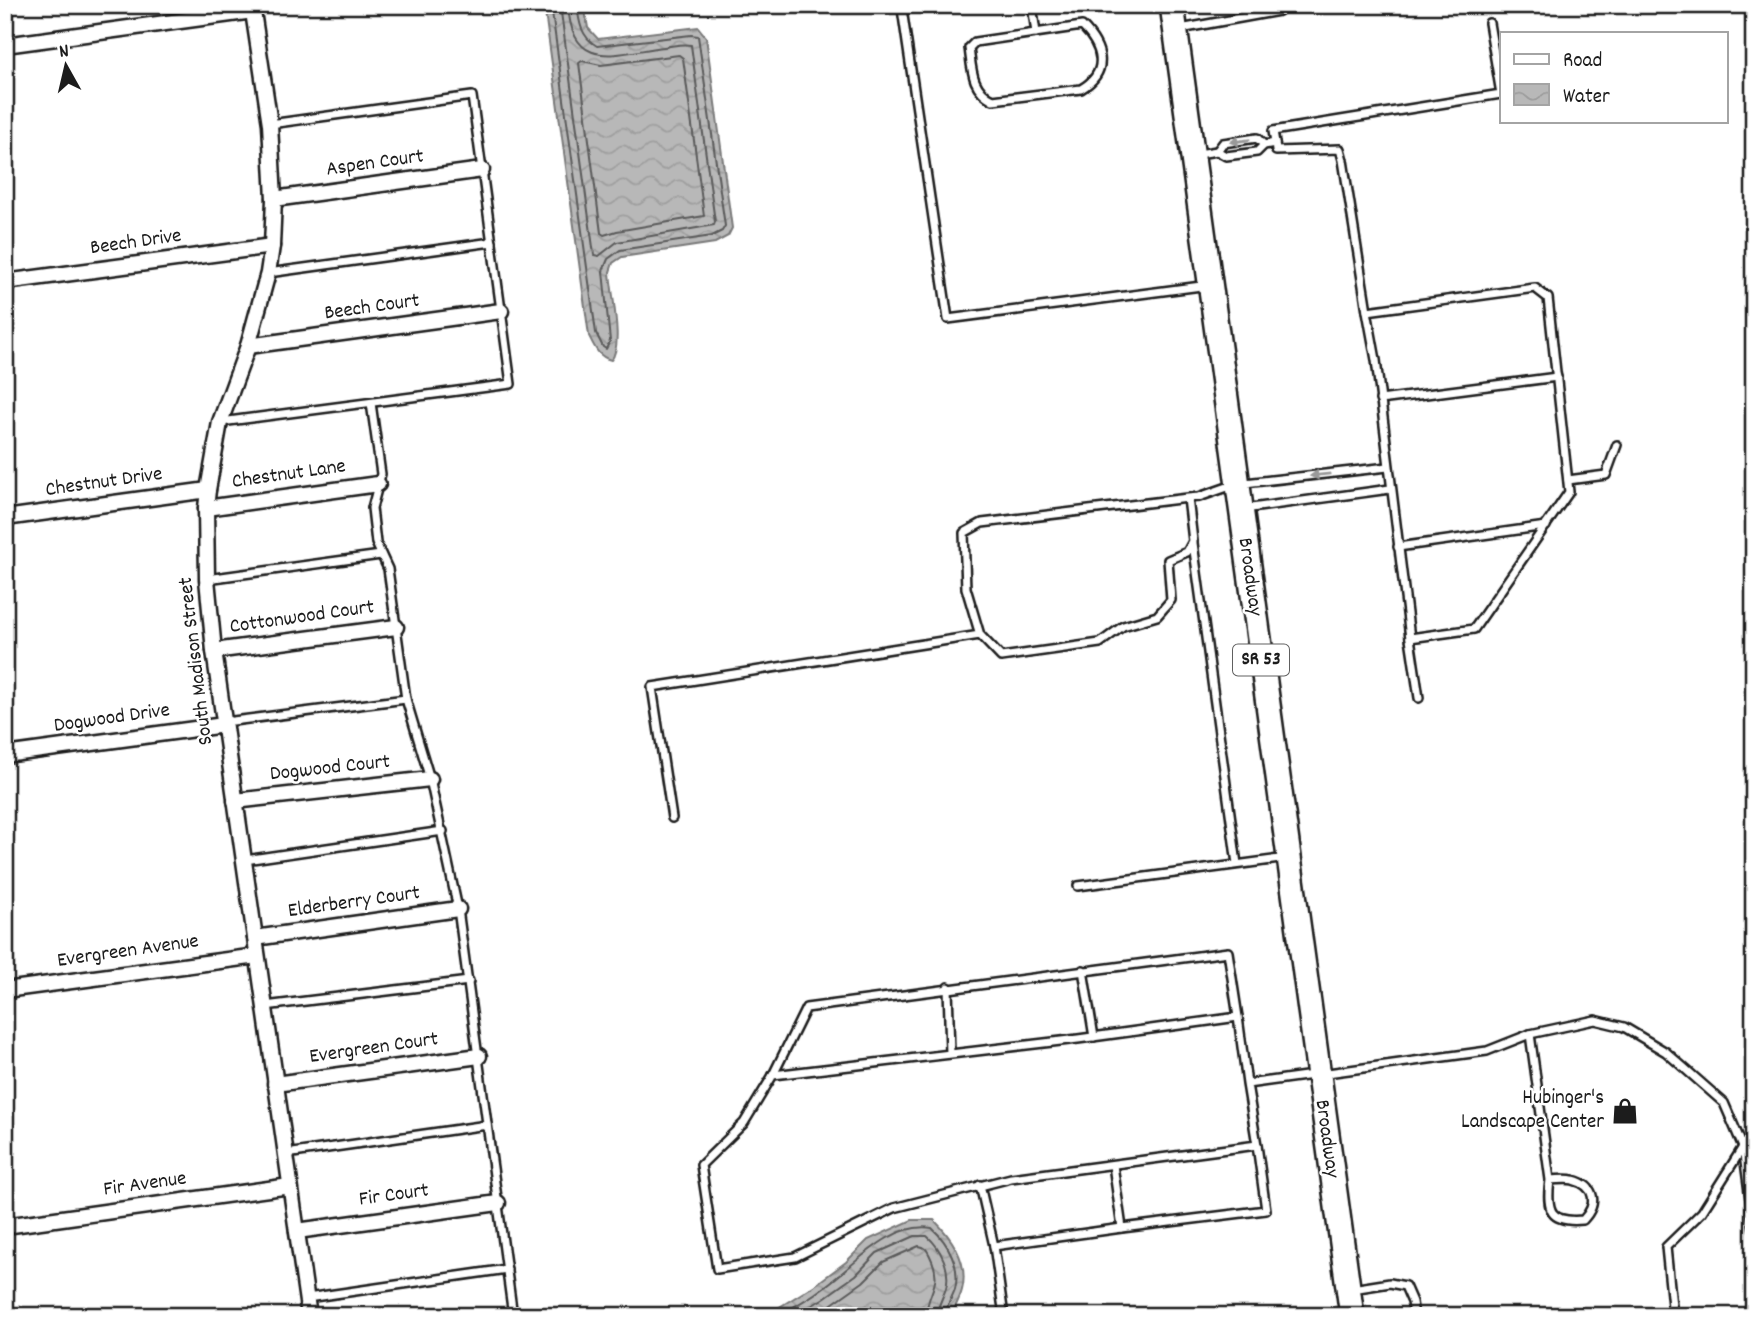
<svg xmlns="http://www.w3.org/2000/svg" width="1759" height="1321" viewBox="0 0 1759 1321" font-family="Dekko,sans-serif">
<defs>
<pattern id="water-waves" width="16" height="10" patternUnits="userSpaceOnUse" patternTransform="scale(1.75)"><rect width="16" height="10" fill="#b8b8b8"/><path d="M0 5q4-4 8 0t8 0" fill="none" stroke="#9e9e9e"/></pattern>
</defs>
<rect width="100%" height="100%" fill="#fff"/>
<filter id="ink" filterUnits="userSpaceOnUse"><feTurbulence type="fractalNoise" baseFrequency=".0143" numOctaves="2"/><feDisplacementMap in="SourceGraphic" scale="14" xChannelSelector="R" yChannelSelector="G"/><feConvolveMatrix kernelMatrix="1 2 1 2 8 2 1 2 1" color-interpolation-filters="sRGB"/></filter>
<g filter="url(#ink)">
<g fill="url(#water-waves)" stroke="#7a7a7a" stroke-width="2">
<path d="M544 5H584L588 28 598 39 698 27 706 37 732 228 728 236 715 243 622 257 613 263 610 272C611 292 624 346 611 360 598 357 594 346 589 336Z"/>
<path d="M912 1220H934C952 1238 969 1263 962 1290 960 1298 955 1307 951 1316H765L815 1285 846 1262 868 1240Z"/>
</g>
<g fill="none" stroke-linecap="round" stroke-linejoin="round">
<g stroke="#5a5a5a" stroke-width="2">
<path d="M551 5 596 333 603 347 606 349 610 341 603 271 608 259 620 250 712 236 722 231 725 226 698 36 691 35 597 46C581 37 579 22 577 5"/>
<path d="M560 5 594 255 599 256 617 242 714 225 715 222 691 45C683 43 673 46 664 47 616 53 572 73 568 5"/>
<path d="M679 55 683 58 704 216 617 231 604 235 601 233 579 63 582 61 601 65Z"/>
<path d="M778 1316C792 1307 807 1300 820 1290 853 1268 889 1221 932 1228 948 1243 961 1266 955 1289 952 1298 946 1306 945 1316"/>
<path d="M795 1316 824 1298 856 1275 877 1253 915 1236H927C941 1248 951 1270 946 1288 943 1298 937 1306 937 1316"/>
<path d="M815 1316 863 1282 883 1262 919 1246C926 1247 927 1250 930 1256 944 1285 927 1290 926 1316"/>
</g>
<g stroke="#1c1c1c" stroke-width="12">
<g id="service">
<path d="M1032 5 1036 33"/>
<path d="M902 6V9L928 5"/>
<path d="M902 9 948 319 1209 285"/>
<path d="M1082 26C1103 47 1110 72 1081 89L993 100C971 89 972 69 969 48L975 42Z"/>
<path d="M1180 29 1279 11 1283 5"/>
<path d="M1275 143 1276 151 1340 149 1343 160 1367 311"/>
<path d="M1217 151 1223 143 1257 138 1264 145"/>
<path d="M1198 154 1217 151 1226 156 1257 152 1264 145 1275 143 1273 131 1501 94 1489 23"/>
<path d="M268 273 492 242"/>
<path d="M1535 288 1548 298 1569 492 1474 629 1410 638 1376 360 1367 311Z"/>
<path d="M1380 400 1557 377"/>
<path d="M371 403 381 474 372 508 376 543 388 569 406 699 430 779 458 909 513 1316"/>
<path d="M221 422 511 384 472 96 270 124"/>
<path d="M1568 480 1606 475 1617 445"/>
<path d="M1188 498 1193 541 1187 552 1168 560 1171 600 1157 616 1123 626 1100 643 1001 657 980 635 966 588 964 533 982 523 1188 498 1199 497 1236 484 1388 467"/>
<path d="M1244 509 1390 489"/>
<path d="M1193 543 1237 864"/>
<path d="M1398 547 1546 526"/>
<path d="M207 579 381 555"/>
<path d="M1410 638 1419 698"/>
<path d="M225 722 406 699"/>
<path d="M672 818 652 687 980 635"/>
<path d="M245 860 443 831"/>
<path d="M1078 886 1287 858"/>
<path d="M1083 970 1094 1037"/>
<path d="M948 987 950 1053"/>
<path d="M265 1006 469 981"/>
<path d="M1530 1034 1550 1180C1546 1211 1550 1223 1583 1220 1598 1204 1596 1186 1573 1180 1566 1178 1557 1180 1550 1180"/>
<path d="M773 1075 806 1008 1228 952 1238 1017"/>
<path d="M1247 1084 1257 1145 1011 1178 894 1208 795 1257 717 1269 701 1165 744 1123 773 1075 1078 1039 1238 1017 1247 1084 1487 1051 1530 1034 1595 1020 1624 1027 1666 1052 1724 1103 1743 1147 1754 1229"/>
<path d="M286 1154 487 1125"/>
<path d="M1113 1165 1122 1228 1266 1210 1257 1145"/>
<path d="M980 1185 994 1246 1004 1316"/>
<path d="M994 1246 1122 1228"/>
<path d="M1352 1289 1390 1283 1405 1286 1412 1302 1414 1316"/>
<path d="M307 1298 507 1269"/>
<path d="M1673 1316 1666 1247 1702 1212 1743 1147 1754 1155"/>
</g>
</g>
<g stroke="#1c1c1c" stroke-width="19">
<g id="minor">
<path d="M252 5 270 124 274 199 272 246 268 273 248 346 220 422 208 490 206 508 207 579 214 651 309 1316"/>
<path d="M5 45 253 11"/>
<path d="M274 199 482 170"/>
<path d="M5 282 272 246"/>
<path d="M248 346 501 311"/>
<path d="M206 508 378 484"/>
<path d="M5 518 208 490"/>
<path d="M214 651 396 627"/>
<path d="M5 755 224 725"/>
<path d="M235 801 430 779"/>
<path d="M255 938 458 909"/>
<path d="M5 990 257 956"/>
<path d="M275 1084 479 1056"/>
<path d="M5 1226 290 1186"/>
<path d="M297 1231 498 1203"/>
</g>
</g>
<g stroke="#1c1c1c" stroke-width="28">
<path id="primary" d="M1172 5 1352 1316"/>
</g>
<use href="#service" stroke="#fff" stroke-width="7"/>
<use href="#minor" stroke="#fff" stroke-width="14"/>
<use href="#primary" stroke="#fff" stroke-width="23"/>
</g>
<defs><path id="oneway-solid" d="M-6-.8H1V-3.2L6.5 0L1 3.2V.8H-6Z" transform="scale(1.75)"/></defs>
<g fill="#999">
<use href="#oneway-solid" transform="translate(1240 141) rotate(172)"/>
<use href="#oneway-solid" transform="translate(1320 475) rotate(174)"/>
</g>
</g>
<defs>
<g id="shop-bare" transform="scale(2.1)"><path d="M-5-2.5h2.3a2.7 3.5 0 0 1 5.4 0H5L5.5 6h-11ZM-1.5-2.5h3a1.5 2.3 0 0 0-3 0Z" fill="#1c1c1c" stroke="#fff" stroke-width="2.5" paint-order="stroke"/></g>
</defs>
<g fill-rule="evenodd">
<use href="#shop-bare" x="1625" y="1111"/>
</g>
<g text-anchor="middle" dominant-baseline="central" stroke-width="5" stroke-linejoin="round" paint-order="stroke">
<rect fill="#fff" stroke="#606060" stroke-width="2" x="1233" y="644.5" width="56" height="31" rx="5"/>
<g font-size="19" font-weight="bold" fill="#1c1c1c">
<text x="1261" y="660">SR 53</text>
</g>
<g font-size="21" fill="#1c1c1c" stroke="#fff">
<text transform="translate(375 164) rotate(-8)">Aspen Court</text>
<text transform="translate(136 243) rotate(-8)">Beech Drive</text>
<text transform="translate(372 308) rotate(-8)">Beech Court</text>
<text transform="translate(289 475) rotate(-8)">Chestnut Lane</text>
<text transform="translate(104 483) rotate(-8)">Chestnut Drive</text>
<text transform="translate(1249 577) rotate(82)">Broadway</text>
<text transform="translate(302 618) rotate(-8)">Cottonwood Court</text>
<text transform="translate(197 661) rotate(-97)">South Madison Street</text>
<text transform="translate(112 719) rotate(-8)">Dogwood Drive</text>
<text transform="translate(330 769) rotate(-6)">Dogwood Court</text>
<text transform="translate(354 903) rotate(-8)">Elderberry Court</text>
<text transform="translate(128 952) rotate(-8)">Evergreen Avenue</text>
<text transform="translate(374 1049) rotate(-8)">Evergreen Court</text>
<text transform="translate(1326 1139) rotate(82)">Broadway</text>
<text transform="translate(145 1185) rotate(-8)">Fir Avenue</text>
<text transform="translate(394 1196) rotate(-8)">Fir Court</text>
</g>
<g font-size="21" fill="#1c1c1c" stroke="#fff" text-anchor="end">
<text x="1604" y="1099">Hubinger's<tspan x="1604" dy="24">Landscape Center</tspan></text>
</g>
</g>
<rect width="1759" height="1321" fill="none" stroke="#fff" stroke-width="28"/>
<rect x="14" y="14" width="1731" height="1293" fill="none" stroke="#1c1c1c" stroke-width="2.5" filter="url(#ink)"/>
<rect x="1500" y="32" width="228" height="91" fill="#ffffff" stroke="#a4a4a4" stroke-width="2"/>
<rect x="1514" y="54" width="35" height="10" fill="#ffffff" stroke="#a4a4a4" stroke-width="2"/>
<text x="1563" y="66" font-size="21" fill="#1c1c1c">Road</text>
<rect x="1514" y="84" width="35" height="21" fill="url(#water-waves)" stroke="#a4a4a4" stroke-width="2"/>
<text x="1563" y="102" font-size="21" fill="#1c1c1c">Water</text>
<g transform="translate(66 66) rotate(352)" stroke="#ffffff" stroke-width="5" paint-order="stroke">
<path d="M0-5L12 26L0 18L-12 26Z" fill="#1c1c1c"/>
<text y="-10" font-size="19" font-weight="bold" text-anchor="middle" fill="#1c1c1c">N</text>
</g>
</svg>
